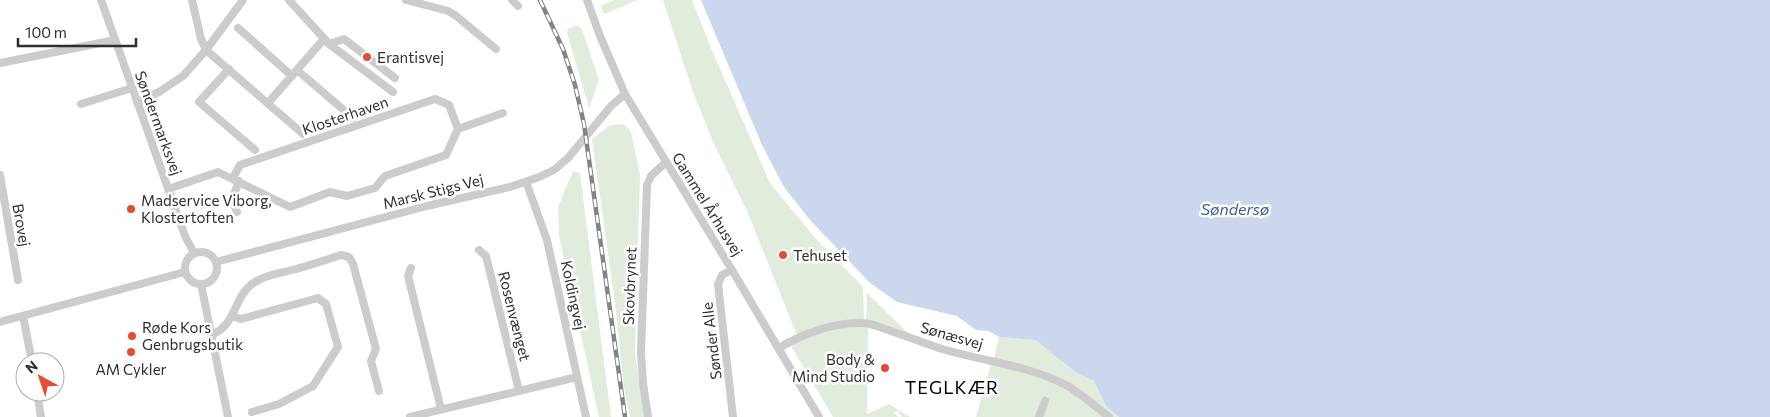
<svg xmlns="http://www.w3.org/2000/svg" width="1770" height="417" viewBox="0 0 1770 417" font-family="Commissioner,sans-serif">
<rect width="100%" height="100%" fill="#fff"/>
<g fill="#e2ecdd">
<path d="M615 0H638L604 14 601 7 602 5Z"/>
<path d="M663 0H692L711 48 770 183 816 239 863 287 864 320 797 335 747 211 713 142 693 92Z"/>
<path d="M577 25 582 29 599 80 589 108 567 33 568 29Z"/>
<path d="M624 124 631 132 640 175 635 352 644 417H630L624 388 615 303 592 139 610 125Z"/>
<path d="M573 171 580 173 611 417H599L559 236 558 207Z"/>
<path d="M867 293 909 334 866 320Z"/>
<path d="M868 326 867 414 889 404 910 417H902L898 411 894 412 898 417H833L791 346C809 331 844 327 868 326Z"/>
<path d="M999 337 1036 340 1052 354 1077 373 1094 381 1106 406 1119 417H1112L1071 386 994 358Z"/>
<path d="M991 364C1013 366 1049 377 1068 389 1081 398 1093 408 1105 417H976Z"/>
</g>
<path fill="#cad7ec" d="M701 0H1770V417H1119L1106 406 1094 381 1077 373 1052 354 1036 340 999 337 989 331 976 330 957 316 897 302 870 283 810 220 784 187 762 145Z"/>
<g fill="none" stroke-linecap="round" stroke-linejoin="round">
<g stroke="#ccc" stroke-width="8">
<path d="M101 0 185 236 194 253"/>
<path d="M192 0 201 39 206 50 303 134"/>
<path d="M289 0 329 44 393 92"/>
<path d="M406 0 448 11 455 15 496 49"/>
<path d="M512 0 518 6"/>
<path d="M587 0 600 36 625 94 732 270 819 417"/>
<path d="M238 28 292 76"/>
<path d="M329 44 344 39 395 78"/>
<path d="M0 63 115 40"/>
<path d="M229 69 199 102 255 150"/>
<path d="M297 70 353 118"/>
<path d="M137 102 159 92 183 76 206 50 243 0"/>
<path d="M268 103 324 39"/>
<path d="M81 104 132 88"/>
<path d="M0 175 18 280"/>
<path d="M233 178 240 165 435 99 449 105 458 129"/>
<path d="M526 182 547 240 586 417"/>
<path d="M168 189 218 172 290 207 330 192 347 196 375 188 385 176 446 155 458 129 503 113"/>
<path d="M237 212 232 200 239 181"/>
<path d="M479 250 486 256 519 391"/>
<circle cx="201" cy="268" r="16"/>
<path d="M216 262 427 206 510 187 539 177 554 170 568 158 611 106 625 94"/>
<path d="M411 268 408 276 441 409"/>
<path d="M732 270 722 275 718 284 733 417"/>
<path d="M201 284 228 417"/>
<path d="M23 316 32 362"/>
<path d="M232 316 241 319 318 298 326 304 338 347 313 386 279 404 252 412"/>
<path d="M0 322 185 272"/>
<path d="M211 335C236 326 234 297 252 284 264 275 281 273 296 269 311 265 326 260 341 255L349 257 353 264 376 349 371 361 379 391"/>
<path d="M779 348C802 334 834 322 862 323 871 323 879 327 888 330 906 336 923 343 942 349 983 361 1027 365 1066 385 1082 394 1095 406 1109 417"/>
<path d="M37 392 41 417"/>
<path d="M410 417 577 377"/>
<path d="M648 417 643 383 641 352 647 185 651 176 666 162"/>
<path d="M1039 417 1045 401"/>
</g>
<g stroke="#848484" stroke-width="4.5">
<path id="rail" d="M540 0 563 49 575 85 584 124 625 417"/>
</g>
<use href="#rail" stroke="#fff" stroke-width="2.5" stroke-dasharray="8" stroke-linecap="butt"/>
</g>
<g fill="#e44c34" stroke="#fff" stroke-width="2">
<circle cx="367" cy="57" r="5"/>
<circle cx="131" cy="209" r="5"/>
<circle cx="783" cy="255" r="5"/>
<circle cx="132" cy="336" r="5"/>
<circle cx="131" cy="352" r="5"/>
<circle cx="885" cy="368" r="5"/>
</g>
<g text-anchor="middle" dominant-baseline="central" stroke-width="5" stroke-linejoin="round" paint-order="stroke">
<g font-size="15" fill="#2f2f2f" stroke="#fff" text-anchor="start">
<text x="377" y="57">Erantisvej</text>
<text x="141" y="200">Madservice Viborg,<tspan x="141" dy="17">Klostertoften</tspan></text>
<text x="793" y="255">Tehuset</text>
<text x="142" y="327">Røde Kors<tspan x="142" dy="17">Genbrugsbutik</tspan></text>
<text x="875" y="359" text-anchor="end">Body &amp;<tspan x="875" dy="17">Mind Studio</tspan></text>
<text x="131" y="369" text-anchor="middle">AM Cykler</text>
</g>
<g font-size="15" fill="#2f2f2f" stroke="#fff">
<text transform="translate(345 115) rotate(-19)">Klosterhaven</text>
<text transform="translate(159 123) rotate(70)">Søndermarksvej</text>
<text transform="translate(433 191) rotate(-14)">Marsk Stigs Vej</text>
<text transform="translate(708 204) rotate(58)">Gammel Århusvej</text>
<text transform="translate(22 225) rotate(80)">Brovej</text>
<text transform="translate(629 286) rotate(-88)">Skovbrynet</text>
<text transform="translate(574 295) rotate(78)">Koldingvej</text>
<text transform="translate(515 316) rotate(76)">Rosenvænget</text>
<text transform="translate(952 335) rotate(16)">Sønæsvej</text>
<text transform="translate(711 341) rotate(-97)">Sønder Alle</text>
</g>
<g font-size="16" font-style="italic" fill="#3e5f91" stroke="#fff">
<text x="1235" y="208">Søndersø</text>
</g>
<g font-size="18" letter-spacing="1" fill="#000" stroke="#fff">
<text x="952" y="387">TEGLKÆR</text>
</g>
</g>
<g transform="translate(40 377) rotate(320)"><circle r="24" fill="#ffffff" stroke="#acacac"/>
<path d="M0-4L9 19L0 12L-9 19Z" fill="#e44c34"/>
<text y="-8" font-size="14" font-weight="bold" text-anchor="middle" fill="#2f2f2f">N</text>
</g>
<path d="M18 38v8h118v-8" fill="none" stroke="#2f2f2f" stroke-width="2.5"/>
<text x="25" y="38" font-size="15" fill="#2f2f2f" stroke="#ffffff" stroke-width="4" paint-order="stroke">100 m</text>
</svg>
